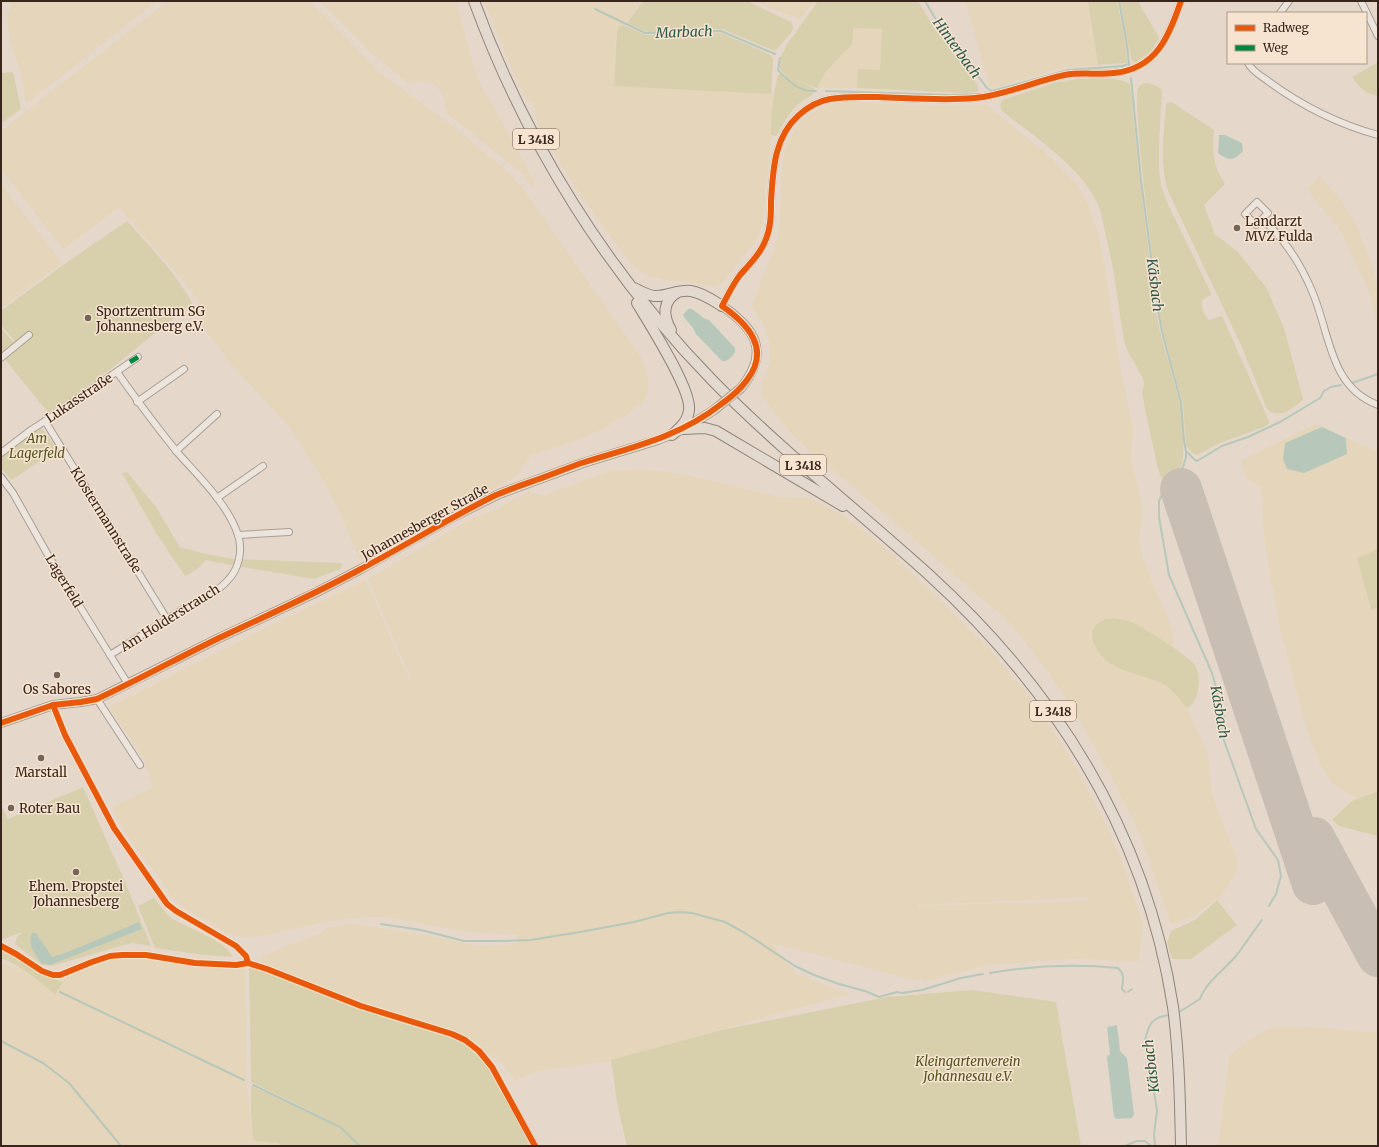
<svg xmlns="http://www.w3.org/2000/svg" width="1379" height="1147" viewBox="0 0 1379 1147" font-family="Merriweather,serif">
<rect width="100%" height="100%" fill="#e5d8cb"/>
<g fill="#e5d5ba" fill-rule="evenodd">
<path d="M10 1H157L26 104 20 69 10 41 7 15 11 9Z"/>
<path d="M168 1H310L379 72 458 130 504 169 522 187 640 356 646 369 649 383 646 397 642 403 625 416 603 429 575 441 533 455 526 461 518 475 361 562 337 507 319 473 290 428 230 363 205 329 198 301 188 287 119 207 63 249 1 169V131Z"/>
<path d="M319 1H456L473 64 482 88 488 96 524 162 535 184 534 188 519 171 448 114 442 93 433 83 421 81 408 83 370 52Z"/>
<path d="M484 1H641L626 22 619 26 616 30 614 86 773 94 770 152 764 205 763 223 756 241 722 283 717 286 713 287 697 283 664 280 650 276 639 270 628 260 582 197 568 176 538 125 534 105 526 100 509 62Z"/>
<path d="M757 1H814L802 17 799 19 768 7Z"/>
<path d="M965 1H1088L1098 65 1067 67 993 88 989 84Z"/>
<path d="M853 28 882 29 880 70H858L857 88H817L826 71 853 39Z"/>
<path d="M846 102 932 106 987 105 1047 154 1077 185 1089 206 1099 237 1105 268 1120 367 1133 429 1131 460 1143 507 1139 541 1143 559 1169 622 1174 639V644L1171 647 1150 632 1133 623 1112 618 1100 621 1095 626 1092 634 1094 644 1098 651 1105 659 1117 667 1130 673 1164 684 1172 690 1187 708 1206 750 1209 760 1212 795 1221 819 1236 854 1238 863 1236 873 1226 889 1218 898 1192 917 1171 924 1141 837 1110 774 1070 704 1048 672 1012 625 1003 616 970 589 927 550 806 447 789 431 761 395V386L768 369 770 360V345L764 325 751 307 777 241 780 219 782 166 785 149 793 133 802 120 822 107 837 103Z"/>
<path d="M1320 176 1342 202 1356 223 1378 283V328L1370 294 1342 233 1307 189Z"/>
<path d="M1 184 62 263 1 308Z"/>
<path d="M1315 424 1346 438 1378 451V549L1357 559 1370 610 1378 607V790L1358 798 1346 793 1332 783 1319 762 1306 727 1279 624 1265 545 1261 488 1247 479 1241 461Z"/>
<path d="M642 469 687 475 779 497 810 498 825 506 841 514 864 531 893 555 988 647 1032 700 1054 732 1078 771 1100 813 1119 854 1143 925 1139 961 1135 962 1085 959H1070L990 965 930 980 924 981 921 978 918 981 771 943 796 973 849 994 606 1062 537 1071 515 1081 503 1064 460 1034 362 1003 262 963 260 959 265 954 321 933 327 928 350 923 425 935 480 946 518 944 517 935 467 932 386 917H369L330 921 261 936 247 938 240 937 226 933 210 922 182 907 172 898 157 874 137 850 120 823 112 807 153 787 145 761 109 707 280 621 366 580 400 660 415 689 368 579 469 520 501 507 529 492 543 496 609 471ZM1089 897 1087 901 922 906 918 908V905Z"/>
<path d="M119 958 144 959 203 967 245 970 247 1081 213 1064 247 1083 253 1139 257 1141 278 1143 281 1146H1V963L20 968 55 993 65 979 72 975 106 961Z"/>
<path d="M1275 1026 1328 1028 1378 1033V1146H1218L1229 1056 1250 1039Z"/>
</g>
<g fill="#d8d0ac">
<path d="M643 1H747L791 22C794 26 793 28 792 32L775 51 722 29 652 32 645 31 627 23Z"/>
<path d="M818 1H918L936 31 977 84 979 90 977 92 963 93 857 88 858 69 880 70 882 29 853 28V39L851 45 826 71 817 88 790 78 814 88V92C810 98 802 100 796 106 788 115 782 126 776 136L771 135C771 115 773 94 778 75L780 74 787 77 780 69 781 56 788 43Z"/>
<path d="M1088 1H1117L1126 45 1127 63 1098 65Z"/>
<path d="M1120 1H1138L1159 38 1151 51 1136 62H1133L1131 59Z"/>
<path d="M623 25 645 35 721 33 769 54 772 57 773 60 771 94 614 86 617 30 620 26Z"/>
<path d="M1378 62V96C1364 93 1360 88 1352 77Z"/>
<path d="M13 72 21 109 1 124V73Z"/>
<path d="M1078 79C1093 79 1117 76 1130 84L1140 180 1156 311 1160 332 1180 402 1181 410C1181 424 1187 457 1180 468 1177 474 1170 479 1165 483L1162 480 1158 469 1147 419 1142 392 1144 385 1143 378 1128 352 1124 341 1113 268 1100 209C1084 168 1034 137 1001 110 1000 106 1000 104 1002 100L1054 83Z"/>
<path d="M1147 83C1154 84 1158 86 1162 91L1159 143V167L1161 185 1168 204 1211 293V295L1202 300C1201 306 1204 316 1209 320L1222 316 1269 421V424L1264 427 1220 443 1197 455 1192 453 1186 445 1183 404 1163 332 1159 310C1152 253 1144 195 1139 137 1139 126 1135 98 1138 89 1140 84 1143 83 1147 83Z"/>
<path d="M1169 102 1173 103 1214 130C1212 151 1213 166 1225 184L1204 205 1215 234 1238 252 1266 287 1284 328 1303 399C1294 409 1279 420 1267 409L1241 345 1168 191C1159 163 1164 133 1166 104Z"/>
<path d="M127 221C150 247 176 273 192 303L112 368 49 414 4 358 20 347 1 325V311L63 265Z"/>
<path d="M1 328 15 344 1 355Z"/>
<path d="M38 428 43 429 57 449 12 480 1 469V457Z"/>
<path d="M127 472 156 507 180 547 206 554 234 559 342 563 341 569 314 579 231 565 206 560 196 570 185 576 156 533 122 473Z"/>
<path d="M1378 549V607L1371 610 1357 558Z"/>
<path d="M1112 618C1119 619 1126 620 1133 623 1143 627 1188 656 1194 664 1199 671 1200 681 1198 690 1197 698 1194 704 1187 708 1180 700 1173 689 1163 684 1141 673 1110 673 1096 648 1094 644 1092 639 1092 634 1094 622 1102 620 1112 618Z"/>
<path d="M83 787 126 884 151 946 133 943 120 946 52 966 42 965 15 944 17 937 23 932 1 940V806L8 819Z"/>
<path d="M1378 791V836L1339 826 1332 820 1352 801Z"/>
<path d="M154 898C160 905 166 914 173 919 189 929 225 940 233 957L203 955 155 948 138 906Z"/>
<path d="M1217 900 1237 925 1191 959H1172L1167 943 1171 931 1195 920Z"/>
<path d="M1 949 41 974 63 982 55 994C42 984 16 961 1 959Z"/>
<path d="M249 965 267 971 343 1002 394 1021 457 1039 477 1053 491 1071 530 1146H281L278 1143 257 1141 253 1139 251 1112V1086L323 1117 251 1082Z"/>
<path d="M972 990 1056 1002 1081 1146H627L618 1108 611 1060 722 1030 887 997Z"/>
</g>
<g fill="#b7c8ba">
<path d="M1219 135H1225L1242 143 1243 151C1238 156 1234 161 1226 158 1223 156 1221 156 1218 153Z"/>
<path d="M688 309H692L705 319 709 320 735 348V352C732 357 728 362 722 361L696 334 693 328 684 317 683 315Z"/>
<path d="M1322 427 1346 438 1347 454 1304 473 1287 469 1283 459 1285 443Z"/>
<path d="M139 922 142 929 50 965 41 963C35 954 27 944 32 933H36L52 957 68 952Z"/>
<path d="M1117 1025 1120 1051 1127 1058 1134 1114 1132 1118 1117 1119 1114 1117 1107 1057 1110 1054 1107 1027Z"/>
</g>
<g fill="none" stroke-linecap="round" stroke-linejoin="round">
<g stroke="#b7c8ba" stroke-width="2">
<path d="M925 1 938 23 987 88 992 91 1068 70 1122 66 1129 64"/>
<path d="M1119 1 1127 45 1129 65"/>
<path d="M595 9 645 33 721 31 775 54"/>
<path d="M780 58 778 70C790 82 798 92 816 91"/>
<path d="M1131 78 1141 180 1158 310 1162 332 1181 402 1184 441 1186 451V457L1183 467 1166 485"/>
<path d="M826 91 950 95 981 94"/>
<path d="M1352 383 1378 374"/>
<path d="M1186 451 1195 460 1197 461 1222 446 1248 437 1280 422 1320 398 1324 391 1331 387 1341 385"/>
<path d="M1164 490 1159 501V517L1169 575 1212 673 1224 717 1221 731 1222 735 1256 829 1278 860 1281 876 1279 883 1276 894 1269 906"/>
<path d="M381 924 421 930 464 941H498L531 940 580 932 634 922 668 913 680 912 692 913 725 922 745 933 795 966 814 975 839 984 865 991 879 997 897 992 902 993 922 990 961 978 983 974"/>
<path d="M990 973C1031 966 1076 964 1118 968 1125 974 1123 980 1122 989L1125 992"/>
<path d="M60 992 244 1080"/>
<path d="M1128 992 1132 989"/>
<path d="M1176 1014 1200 999C1205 983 1225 969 1236 956 1245 944 1253 932 1262 920"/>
<path d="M1 1041 43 1063 69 1083 121 1146"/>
<path d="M253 1085 340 1127 360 1146"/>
<path d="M1127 1145 1137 1141H1145L1151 1146"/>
<path d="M1155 1146 1154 1134 1157 1110 1145 1040C1149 1023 1152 1017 1170 1015"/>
</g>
<g stroke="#c8beb4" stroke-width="42">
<path d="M1181 489 1313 884"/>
<path d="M1314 838 1378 956"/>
</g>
<g stroke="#aa9e94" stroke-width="8">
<g id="minor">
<path d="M1361 1 1378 36"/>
<path d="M1280 13 1289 1"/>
<path d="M1248 63C1252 71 1261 76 1268 81 1302 106 1338 124 1378 135"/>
<path d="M1262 219 1256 225 1245 214 1257 202 1268 213 1262 219C1284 238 1301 265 1312 291 1330 332 1329 387 1378 405"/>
<path d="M722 306C728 295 733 284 740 275 750 264 761 253 766 239 771 227 771 214 771 201 773 170 774 137 799 115 808 107 819 101 830 99 846 96 863 97 878 97 910 98 943 101 975 98 1006 95 1035 81 1065 75 1081 72 1098 75 1114 73 1156 69 1169 37 1181 1"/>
<path d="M1 358 29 335"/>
<path d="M137 402 184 369"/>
<path d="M45 421 167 619"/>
<path d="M176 451 217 414"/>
<path d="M1 453 31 430 45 421 138 357"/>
<path d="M1 477 13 493 48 555 128 684"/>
<path d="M217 498 263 466"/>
<path d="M238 535 289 532"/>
<path d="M110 655C134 640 158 625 182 610 196 602 217 593 228 580 239 569 243 550 238 535 228 504 198 476 177 452 156 426 136 399 117 372"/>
<path d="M97 699 140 765"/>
<path d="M506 1093 535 1146"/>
</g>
</g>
<g stroke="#aa9e94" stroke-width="10">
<g id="tertiary">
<path d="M722 306C756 329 770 352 741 388"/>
<path d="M1 723 53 705 81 702 97 699 217 639 317 592 361 569 455 516 499 494 583 463 658 440 684 429 714 410"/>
</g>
</g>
<g stroke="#8f837b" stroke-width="12">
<g id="primary">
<path d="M474 1C526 143 608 274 714 382 781 450 856 509 927 573 1056 690 1146 832 1173 1007 1179 1053 1180 1099 1181 1146"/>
<path d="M634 288C640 291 647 295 654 296 667 297 678 289 691 291 703 293 712 300 722 306"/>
<path d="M637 303C649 323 692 390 689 410 688 421 680 428 672 435"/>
<path d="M671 330C663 316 662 301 678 292"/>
<path d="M684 429 705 428 716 431 843 506"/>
</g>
</g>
<use href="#minor" stroke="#ece5dd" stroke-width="6"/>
<use href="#tertiary" stroke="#ece5dd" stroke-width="8"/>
<use href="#primary" stroke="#e4d9ce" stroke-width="10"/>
<g stroke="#aa9e94" stroke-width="10" stroke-linecap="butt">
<path id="tertiary-bridge" d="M714 410 741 388"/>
</g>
<use href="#tertiary-bridge" stroke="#ece5dd" stroke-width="8"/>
<path stroke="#00873e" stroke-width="5" stroke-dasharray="10 5" stroke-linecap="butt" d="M130 362 138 357"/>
<g stroke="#f7e4d0" stroke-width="8">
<g id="cycleway">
<path d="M53 705 65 735 114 828 167 904 176 911 236 946 246 956 248 963"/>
<path d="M1 723 53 705 81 702 97 699C138 680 178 658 219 638 266 616 313 595 359 570 405 546 449 518 496 495 510 489 525 484 539 479 554 474 569 467 585 462 633 447 679 437 720 405 730 398 740 390 747 380 771 349 748 324 722 306 728 295 733 284 740 275 750 264 761 253 766 239 771 227 771 214 771 201 773 170 774 137 799 115 808 107 819 101 830 99 846 96 863 97 878 97 910 98 943 101 975 98 1006 95 1035 81 1065 75 1081 72 1098 75 1114 73 1156 69 1169 37 1181 1"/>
<path d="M1 946 16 954 42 971 53 975H60L92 962 110 956 122 955H146L195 963 236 965 248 963 267 969 361 1006 452 1034 465 1040 479 1051 492 1067 535 1146"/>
</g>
</g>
<use href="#cycleway" stroke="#e8590c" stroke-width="6"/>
</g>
<g fill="#756459" stroke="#f7e4d0" stroke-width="1.5">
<circle cx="1237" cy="228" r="4"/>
<circle cx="88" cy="318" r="4"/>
<circle cx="57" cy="675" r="4"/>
<circle cx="41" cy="758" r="4"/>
<circle cx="11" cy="808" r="4"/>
<circle cx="76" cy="872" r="4"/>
</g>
<g text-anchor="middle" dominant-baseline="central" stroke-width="3" stroke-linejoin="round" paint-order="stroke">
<g fill="#f7e4d0" stroke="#715e52" stroke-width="1">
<rect x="513" y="129" width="46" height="20" rx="3"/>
<rect x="780" y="455" width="46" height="20" rx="3"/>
<rect x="1030" y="701" width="46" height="20" rx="3"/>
</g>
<g font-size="12" font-weight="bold" fill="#38251c">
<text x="536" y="139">L 3418</text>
<text x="803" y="465">L 3418</text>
<text x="1053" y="711">L 3418</text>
</g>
<g font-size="13" fill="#38251c" stroke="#f7e4d0" text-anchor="start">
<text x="1245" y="221">Landarzt<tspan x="1245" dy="15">MVZ Fulda</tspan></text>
<text x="96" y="311">Sportzentrum SG<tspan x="96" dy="15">Johannesberg e.V.</tspan></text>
<text x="57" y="689" text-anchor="middle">Os Sabores</text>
<text x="41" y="772" text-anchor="middle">Marstall</text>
<text x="19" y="808">Roter Bau</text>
<text x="76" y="886" text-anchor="middle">Ehem. Propstei<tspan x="76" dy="15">Johannesberg</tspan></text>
</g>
<g font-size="13" fill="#38251c" stroke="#f7e4d0">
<text transform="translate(79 398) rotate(-34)">Lukasstraße</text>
<text transform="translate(106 520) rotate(58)">Klostermannstraße</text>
<text transform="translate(425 522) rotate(-29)">Johannesberger Straße</text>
<text transform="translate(64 581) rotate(59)">Lagerfeld</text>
<text transform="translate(170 618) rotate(-32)">Am Holderstrauch</text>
</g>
<g font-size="13" font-style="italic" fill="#525522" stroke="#f7e4d0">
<text x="37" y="438">Am<tspan x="37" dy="15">Lagerfeld</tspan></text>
<text x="968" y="1061">Kleingartenverein<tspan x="968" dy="15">Johannesau e.V.</tspan></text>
</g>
<g font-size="14" font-style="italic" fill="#2b594d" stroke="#f7e4d0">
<text transform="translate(684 32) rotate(-2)">Marbach</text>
<text transform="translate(957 48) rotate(54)">Hinterbach</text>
<text transform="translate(1155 285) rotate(83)">Käsbach</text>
<text transform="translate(1220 712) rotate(80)">Käsbach</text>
<text transform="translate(1151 1066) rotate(-97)">Käsbach</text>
</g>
</g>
<rect width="1379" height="1147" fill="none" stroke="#38251c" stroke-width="4"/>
<rect x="1227" y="12" width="140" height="52" fill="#f7e4d0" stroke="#ab9888"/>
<rect x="1235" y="25" width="20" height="6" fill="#e8590c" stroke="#ab9888"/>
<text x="1263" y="32" font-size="12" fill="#38251c">Radweg</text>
<rect x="1235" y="45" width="20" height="6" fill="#00873e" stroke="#ab9888"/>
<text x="1263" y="52" font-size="12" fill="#38251c">Weg</text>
</svg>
